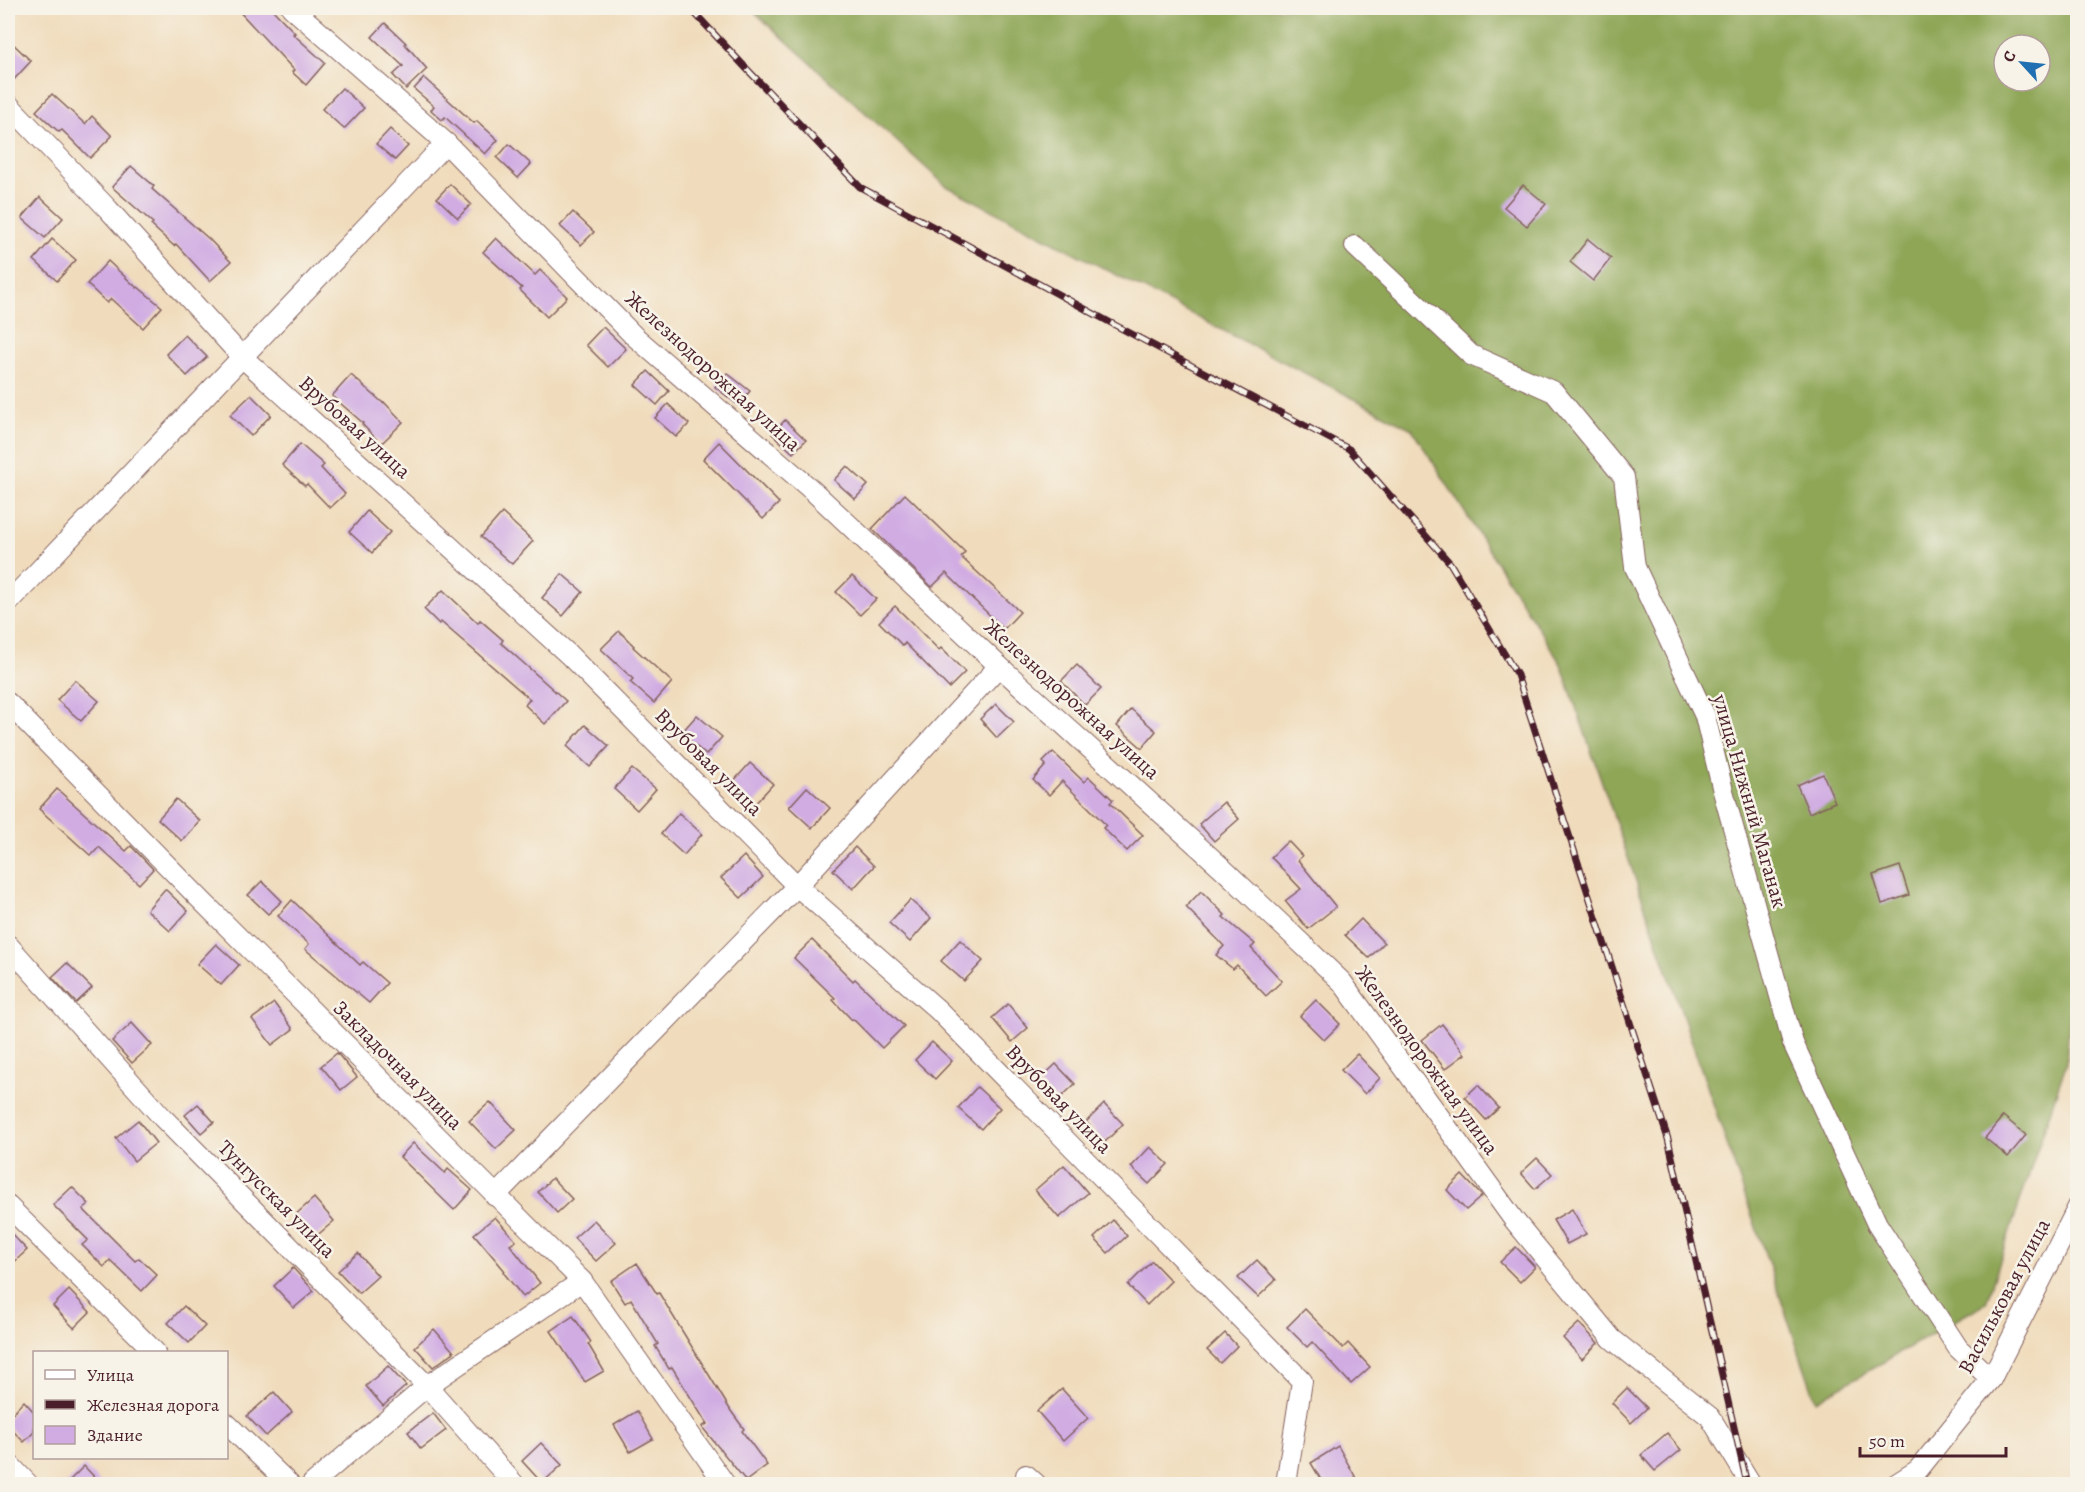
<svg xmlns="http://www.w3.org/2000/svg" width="2085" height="1492" viewBox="0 0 2085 1492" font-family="Alegreya,serif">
<rect width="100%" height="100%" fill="#f7f3e8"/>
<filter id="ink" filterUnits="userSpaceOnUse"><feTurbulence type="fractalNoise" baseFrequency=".0167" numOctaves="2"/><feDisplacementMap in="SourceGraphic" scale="12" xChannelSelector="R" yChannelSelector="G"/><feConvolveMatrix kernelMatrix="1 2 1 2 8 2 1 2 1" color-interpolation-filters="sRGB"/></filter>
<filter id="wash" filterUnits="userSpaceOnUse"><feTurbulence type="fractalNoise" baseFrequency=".008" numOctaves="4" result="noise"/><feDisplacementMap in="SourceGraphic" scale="24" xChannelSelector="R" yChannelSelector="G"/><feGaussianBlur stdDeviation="1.35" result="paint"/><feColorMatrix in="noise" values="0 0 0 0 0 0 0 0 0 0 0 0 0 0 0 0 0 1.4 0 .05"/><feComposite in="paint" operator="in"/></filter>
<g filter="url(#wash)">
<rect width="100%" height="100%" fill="#f0dcbc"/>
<path fill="#8ea657" stroke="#6c6241" stroke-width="1.5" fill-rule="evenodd" d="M750 8H2077V915L2066 1064 1986 1303 1816 1401 1561 664 1412 429 946 186ZM2004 45H2040V81H2004Z"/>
<g id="blocks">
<g fill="#d0ace3">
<path d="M236 8H271L295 33 293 34 325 63 306 85 292 72 294 70Z"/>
<path d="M385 23 406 43 405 44 427 69 406 89 393 75 403 66 372 37Z"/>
<path d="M8 39 31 61 8 86Z"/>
<path d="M424 78 474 123 477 121 498 140 485 154 445 117 442 120 431 110 434 106 414 89Z"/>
<path d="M342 88 364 108 344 129 322 109Z"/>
<path d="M52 94 85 124 92 116 112 136 90 158 62 130 59 132 36 111Z"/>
<path d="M390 129 408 146 395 160 376 144Z"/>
<path d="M509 144 531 164 518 178 497 158Z"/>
<path d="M131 166 154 186 152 189 209 239 231 262 210 281 176 244 174 246 151 225 153 223 112 187Z"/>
<path d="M450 184 471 204 458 218 437 198Z"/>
<path d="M1523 185 1546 204 1527 226 1504 207Z"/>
<path d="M40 197 63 218 45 238 22 218Z"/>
<path d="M573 212 594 232 581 245 560 226Z"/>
<path d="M496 238 535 275 540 270 567 297 547 317 520 290 522 288 483 252Z"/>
<path d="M52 239 76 260 57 281 34 260Z"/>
<path d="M1588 239 1611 258 1593 281 1570 262Z"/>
<path d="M108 261 137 288 138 287 162 307 143 328 111 299 107 303 87 284Z"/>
<path d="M603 327 626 349 608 367 586 345Z"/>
<path d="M185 335 207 357 187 376 166 354Z"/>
<path d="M648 371 669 391 657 405 635 385Z"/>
<path d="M727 373 750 391 738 405 715 387Z"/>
<path d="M351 375 383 403 384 402 403 422 381 444 362 424 363 423 332 396Z"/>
<path d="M251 395 271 415 251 436 230 415Z"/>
<path d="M668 404 689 424 676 437 655 418Z"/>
<path d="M785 420 806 440 793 453 772 434Z"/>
<path d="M719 442 779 503 763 519 703 459Z"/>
<path d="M300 444 324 465 321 468 345 494 330 508 307 484 305 486 282 465Z"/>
<path d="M847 466 868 485 855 499 834 480Z"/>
<path d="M905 494 965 552 961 557 1020 612 1004 629 946 573 932 587 872 529Z"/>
<path d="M367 511 390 532 372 553 349 532Z"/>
<path d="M502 513 533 541 512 564 481 537Z"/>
<path d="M562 574 583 592 563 616 542 598Z"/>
<path d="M852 576 876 599 860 615 836 592Z"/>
<path d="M443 590 478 623 480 620 503 640 501 643 566 701 545 724 525 705 530 699 441 622 439 624 424 609Z"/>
<path d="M895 606 939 650 941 648 965 672 949 688 905 643 903 646 879 622Z"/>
<path d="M619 631 634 646 633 647 672 682 654 703 630 682 633 679 601 649Z"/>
<path d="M1077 665 1101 689 1085 705 1061 681Z"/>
<path d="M75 680 99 701 81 721 57 700Z"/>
<path d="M996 704 1014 722 997 738 980 719Z"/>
<path d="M1131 709 1156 731 1142 748 1117 726Z"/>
<path d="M697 715 722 737 706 755 681 733Z"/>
<path d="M585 725 609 746 590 767 567 746Z"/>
<path d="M1053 752 1084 782 1089 777 1113 800 1110 803 1143 835 1127 851 1103 828 1106 825 1062 781 1049 795 1033 780 1046 765 1043 762Z"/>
<path d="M750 763 773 784 754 805 731 784Z"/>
<path d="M632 769 656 789 637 810 614 789Z"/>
<path d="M1823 774 1835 802 1809 813 1797 785Z"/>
<path d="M807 787 830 808 812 828 789 807Z"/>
<path d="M57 789 126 851 131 846 153 869 139 884 99 847 91 856 39 809Z"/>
<path d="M176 799 200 821 182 841 158 819Z"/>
<path d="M1224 802 1239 819 1214 841 1199 824Z"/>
<path d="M679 813 702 834 684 855 661 834Z"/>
<path d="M1288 841 1302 856 1298 860 1336 907 1308 929 1285 901 1301 889 1271 857Z"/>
<path d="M855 847 874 866 853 889 833 870Z"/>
<path d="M744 856 763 877 741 898 721 878Z"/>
<path d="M1900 866 1909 895 1882 904 1873 875Z"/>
<path d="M262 881 282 901 268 914 248 895Z"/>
<path d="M165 889 188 911 170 931 147 910Z"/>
<path d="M1201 891 1225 915 1223 917 1255 944 1251 948 1282 981 1266 996 1237 965 1233 969 1216 955 1224 946 1186 907Z"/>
<path d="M292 900 360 965 363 962 387 983 369 1003 305 949 309 944 278 916Z"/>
<path d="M910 900 931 918 910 942 889 923Z"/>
<path d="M1361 919 1384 943 1369 958 1345 935Z"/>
<path d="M812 940 853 981 855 979 904 1026 882 1048 853 1019 852 1020 833 1000 835 998 794 958Z"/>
<path d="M960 940 983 961 964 981 941 961Z"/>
<path d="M216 944 239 965 221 985 197 964Z"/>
<path d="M67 963 92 988 76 1003 52 977Z"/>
<path d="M1316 1000 1340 1024 1324 1040 1300 1016Z"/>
<path d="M274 1003 293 1029 272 1045 252 1019Z"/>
<path d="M1008 1004 1028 1028 1012 1042 992 1018Z"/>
<path d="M132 1023 152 1045 132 1063 112 1041Z"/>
<path d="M1442 1024 1465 1054 1445 1069 1422 1040Z"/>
<path d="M932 1042 952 1061 935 1079 915 1060Z"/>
<path d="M337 1053 357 1077 341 1090 321 1066Z"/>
<path d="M1357 1054 1380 1078 1365 1094 1341 1070Z"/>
<path d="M1056 1064 1075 1084 1057 1101 1037 1082Z"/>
<path d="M1478 1085 1499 1108 1486 1120 1465 1097Z"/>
<path d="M977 1087 1000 1108 981 1129 958 1108Z"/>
<path d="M490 1102 516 1130 496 1149 469 1121Z"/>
<path d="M198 1104 214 1122 201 1133 185 1115Z"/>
<path d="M1104 1104 1123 1124 1105 1142 1086 1122Z"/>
<path d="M2003 1116 2026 1135 2008 1157 1985 1138Z"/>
<path d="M138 1120 156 1143 134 1161 116 1138Z"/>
<path d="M413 1143 445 1173 448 1169 472 1190 454 1210 400 1157Z"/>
<path d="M1150 1147 1168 1164 1149 1184 1131 1167Z"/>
<path d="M1537 1158 1552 1174 1535 1189 1521 1173Z"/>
<path d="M1064 1165 1088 1193 1059 1218 1035 1190Z"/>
<path d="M1462 1175 1482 1196 1466 1210 1447 1190Z"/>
<path d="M552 1178 572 1199 557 1213 538 1192Z"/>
<path d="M72 1187 89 1204 83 1209 135 1261 139 1258 157 1275 142 1291 110 1260 104 1267 82 1245 88 1240 53 1205Z"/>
<path d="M314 1198 334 1221 314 1238 294 1216Z"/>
<path d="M1572 1209 1586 1234 1567 1244 1553 1220Z"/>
<path d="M495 1217 516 1241 510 1245 540 1283 523 1297 503 1272 505 1271 474 1234Z"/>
<path d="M594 1220 616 1243 596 1261 574 1238Z"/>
<path d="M1113 1220 1127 1236 1108 1253 1094 1238Z"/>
<path d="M8 1230 27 1250 8 1268Z"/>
<path d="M1516 1247 1535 1267 1520 1282 1500 1262Z"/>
<path d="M358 1253 378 1276 359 1293 338 1271Z"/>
<path d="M1257 1260 1276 1280 1258 1297 1238 1278Z"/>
<path d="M1152 1261 1171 1281 1147 1305 1128 1285Z"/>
<path d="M637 1263 657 1294 659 1293 731 1411 744 1429 742 1431 767 1465 746 1481 702 1427 707 1424 672 1367 669 1369 655 1346 658 1344 631 1299 625 1303 611 1281Z"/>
<path d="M293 1268 314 1291 294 1308 274 1286Z"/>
<path d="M69 1290 90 1312 74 1328 53 1306Z"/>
<path d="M184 1306 205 1326 189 1343 168 1323Z"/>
<path d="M1305 1309 1343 1348 1348 1343 1370 1367 1351 1384 1312 1342 1307 1347 1287 1327Z"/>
<path d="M573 1316 591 1342 588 1344 604 1371 585 1382 551 1331Z"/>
<path d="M1579 1323 1598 1343 1582 1359 1563 1338Z"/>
<path d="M434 1329 454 1352 433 1367 415 1347Z"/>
<path d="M1225 1333 1237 1346 1220 1363 1207 1350Z"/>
<path d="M388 1366 406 1386 383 1406 366 1386Z"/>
<path d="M1627 1388 1647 1408 1631 1423 1612 1403Z"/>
<path d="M1062 1389 1088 1418 1063 1441 1037 1411Z"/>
<path d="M274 1392 292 1412 266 1436 247 1416Z"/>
<path d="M24 1401 34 1412V1432L24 1442 8 1426V1418Z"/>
<path d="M637 1411 653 1439 630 1452 614 1425Z"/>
<path d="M433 1413 446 1430 421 1449 408 1432Z"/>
<path d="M1667 1433 1681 1450 1655 1471 1641 1455Z"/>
<path d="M541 1443 562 1465 542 1483 522 1461Z"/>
<path d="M1338 1446 1356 1478 1346 1485H1324L1311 1463Z"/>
<path d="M84 1466 102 1485H65Z"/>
</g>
</g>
</g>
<g filter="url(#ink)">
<use href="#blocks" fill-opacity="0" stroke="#84615e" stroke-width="1.5"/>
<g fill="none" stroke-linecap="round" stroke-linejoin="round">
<g stroke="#84615e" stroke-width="22">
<g id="street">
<path d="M292 8 446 143 633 335 813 491 999 666 1221 867 1342 982 1514 1220 1612 1339 1710 1417 1751 1484"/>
<path d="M8 104 108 209 241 356 568 654 797 886 938 1010 1302 1381 1286 1484"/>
<path d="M1355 246 1471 355 1554 392 1624 477 1635 567 1705 716 1723 791 1793 1043 1877 1224 1958 1348 1991 1379"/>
<path d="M8 603 446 143"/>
<path d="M8 703 202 901 582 1281 725 1484"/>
<path d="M8 945 163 1118 427 1386 514 1484"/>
<path d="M495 1196 797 886 999 666"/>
<path d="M8 1206 155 1352"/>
<path d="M226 1423 289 1484"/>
<path d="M8 1463 28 1484"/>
<path d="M1026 1475 1036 1484"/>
<path d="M312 1484 427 1386 582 1281"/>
<path d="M1896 1484 1918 1470 1991 1379 2078 1207"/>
</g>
</g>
<use href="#street" stroke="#fff" stroke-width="20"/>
<g stroke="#4a1f2b" stroke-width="7">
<path id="rail" d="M690 8 744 66 860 187 1113 324 1349 449 1450 563 1517 675 1668 1139 1747 1484"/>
</g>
<use href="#rail" stroke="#f7f3e8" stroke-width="4.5" stroke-dasharray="14" stroke-linecap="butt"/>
</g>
</g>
<g text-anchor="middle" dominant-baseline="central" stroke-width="5" stroke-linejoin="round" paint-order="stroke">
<g font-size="21" fill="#4a1f2b" stroke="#f7f3e8">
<text transform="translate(713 371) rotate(42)">Железнодорожная улица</text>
<text transform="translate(355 427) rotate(42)">Врубовая улица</text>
<text transform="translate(1072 699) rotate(42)">Железнодорожная улица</text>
<text transform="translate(709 762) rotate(45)">Врубовая улица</text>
<text transform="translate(1750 801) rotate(74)">улица Нижний Маганак</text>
<text transform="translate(1427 1060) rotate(54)">Железнодорожная улица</text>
<text transform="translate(398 1065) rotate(45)">Закладочная улица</text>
<text transform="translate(1059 1099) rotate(46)">Врубовая улица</text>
<text transform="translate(277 1199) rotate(45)">Тунгусская улица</text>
<text transform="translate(2004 1296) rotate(-62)">Васильковая улица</text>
</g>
</g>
<rect width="2085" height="1492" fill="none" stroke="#f7f3e8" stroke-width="30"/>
<rect x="33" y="1351" width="195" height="108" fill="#f7f3e8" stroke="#b29e9c" stroke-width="1.5"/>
<rect x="45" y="1370" width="30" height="9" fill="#ffffff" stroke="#b29e9c" stroke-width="1.5"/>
<text x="87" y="1381" font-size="18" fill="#4a1f2b">Улица</text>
<rect x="45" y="1400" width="30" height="9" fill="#4a1f2b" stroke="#b29e9c" stroke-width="1.5"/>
<text x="87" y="1411" font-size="18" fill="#4a1f2b">Железная дорога</text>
<rect x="45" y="1426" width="30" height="18" fill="#d0ace3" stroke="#b29e9c" stroke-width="1.5"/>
<text x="87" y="1441" font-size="18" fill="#4a1f2b">Здание</text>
<g transform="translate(2022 63) rotate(297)"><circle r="28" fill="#f7f3e8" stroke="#b29e9c" stroke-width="1.5"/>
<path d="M0-4.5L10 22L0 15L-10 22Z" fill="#1f6fb2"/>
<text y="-9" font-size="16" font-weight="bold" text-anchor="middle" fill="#4a1f2b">С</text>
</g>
<path d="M1860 1447v9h146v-9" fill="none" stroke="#4a1f2b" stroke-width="3"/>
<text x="1869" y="1447" font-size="18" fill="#4a1f2b" stroke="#f7f3e8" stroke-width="4.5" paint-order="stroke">50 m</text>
</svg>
